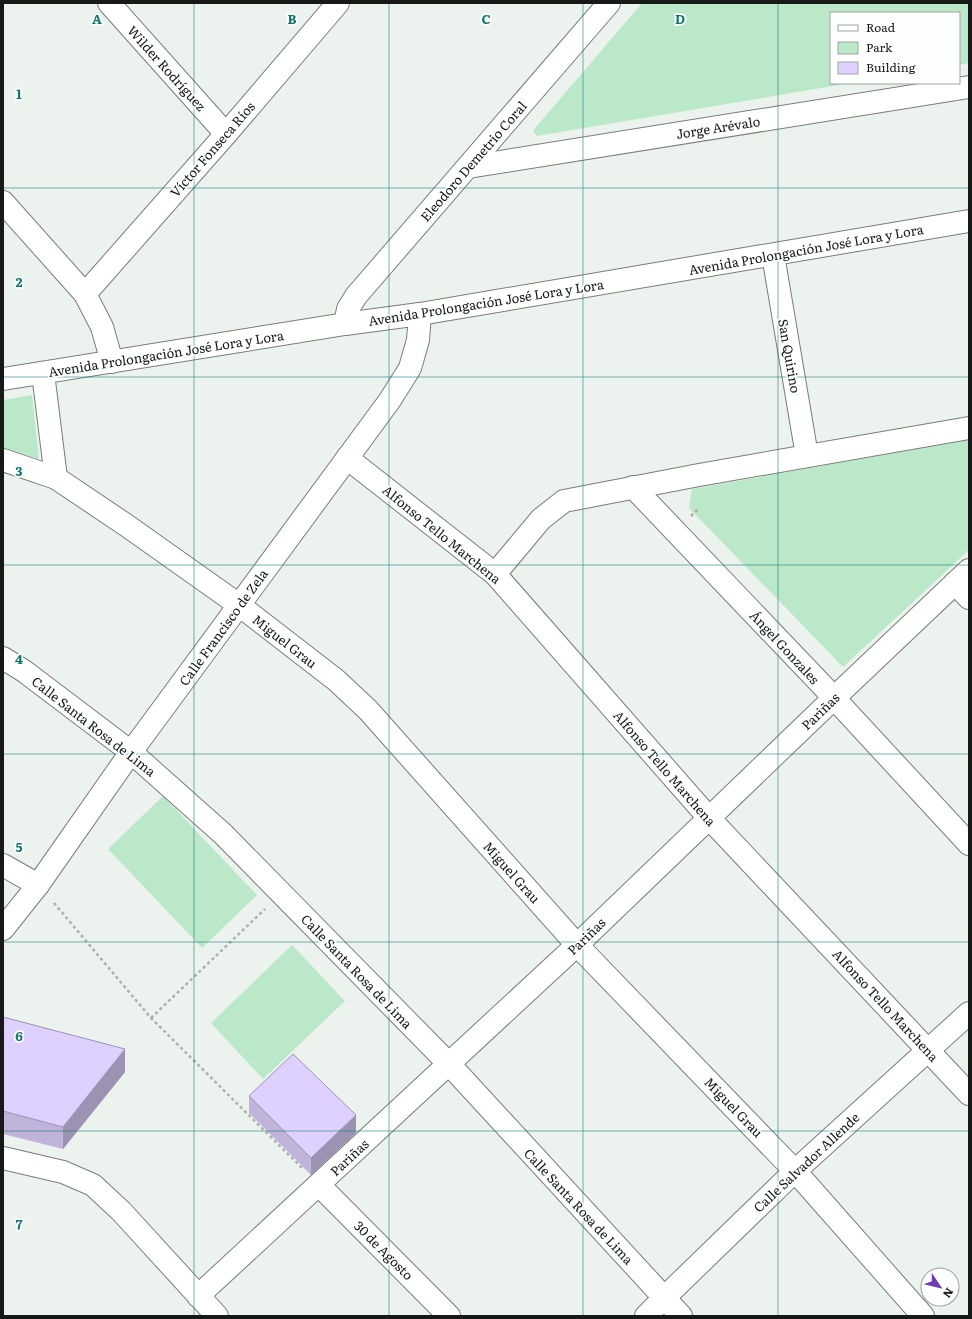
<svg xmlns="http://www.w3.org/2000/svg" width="972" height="1319" viewBox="0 0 972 1319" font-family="Literata,serif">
<rect width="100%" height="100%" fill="#ecf3ee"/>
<g fill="#bbe8c9">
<path d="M642 3H969V63L959 65V13H831V83H851L537 136 533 131 536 127Z"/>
<path d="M32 395 39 459 3 448V400Z"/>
<path d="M969 440V550L843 667 689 508 692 489Z"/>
<path d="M163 796 257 895 202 948 108 849Z"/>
<path d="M292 945 345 1001 263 1079 211 1023Z"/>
</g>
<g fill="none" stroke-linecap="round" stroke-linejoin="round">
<g stroke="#787e79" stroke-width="24">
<g id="street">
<path d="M109 3 226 134"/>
<path d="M468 167 969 87"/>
<path d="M773 255 807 456"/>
<path d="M85 294 226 134 338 3"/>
<path d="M345 324 348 309 356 296 609 3"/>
<path d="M347 458 495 574 709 818 969 1094"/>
<path d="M633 487 821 684 969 844"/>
<path d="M495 574 541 519 564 501 699 475 969 428"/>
<path d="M955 583 969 598"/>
<path d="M3 658 24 671 131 752 223 834 449 1064 681 1316"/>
<path d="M3 865 38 885"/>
<path d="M3 929 38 885 131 752 390 400 410 368 418 340 420 314"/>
<path d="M3 1158 63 1172 93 1185 121 1211 217 1316"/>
<path d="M319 1185 449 1316"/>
<path d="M198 1296 577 945 834 698 969 570"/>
<path d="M646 1316 664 1298 795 1171 969 1013"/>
</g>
</g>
<g stroke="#787e79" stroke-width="24">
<g id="secondary">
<path d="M3 202 85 294 102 327 112 362"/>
<path d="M43 373 56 478"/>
<path d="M3 379 345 324 420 314 969 221"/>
<path d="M3 460 56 478 126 525 239 605 336 680 368 710 577 945 795 1171 923 1316"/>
</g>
</g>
<g stroke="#acb1ad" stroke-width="2.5" stroke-dasharray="3 3" stroke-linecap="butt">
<path d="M691 516 698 509"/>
<path d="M54 903 151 1018 302 1168"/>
<path d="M151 1018 265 909"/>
</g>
<use href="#street" stroke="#fff" stroke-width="22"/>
<use href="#secondary" stroke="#fff" stroke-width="22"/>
</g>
<g fill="#c0b4db">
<path d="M3 1017 125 1072 63 1149 3 1134Z"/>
<path d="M249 1096 356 1133 311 1175 249 1113Z"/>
</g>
<g fill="#9c92b2">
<path d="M125 1049V1072L63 1149V1127Z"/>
<path d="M356 1115V1133L311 1175V1158Z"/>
</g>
<g fill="#dfd1ff" stroke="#9c92b2">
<path d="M3 1017 125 1049 63 1127 3 1111Z"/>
<path d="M293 1054 356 1115 311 1158 249 1096Z"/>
</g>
<path fill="none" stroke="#0f766e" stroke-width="1" stroke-opacity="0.55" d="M194 3V1316M389 3V1316M583 3V1316M778 3V1316M3 188H969M3 377H969M3 565H969M3 754H969M3 942H969M3 1131H969"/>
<g text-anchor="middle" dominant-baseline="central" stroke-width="3.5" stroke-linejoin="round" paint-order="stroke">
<g font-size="13" fill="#161917" stroke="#fcfffd">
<text transform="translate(167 68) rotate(48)">Wilder Rodríguez</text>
<text transform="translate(718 127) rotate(-9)">Jorge Arévalo</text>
<text transform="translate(212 149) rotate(-49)">Víctor Fonseca Ríos</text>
<text transform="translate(473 161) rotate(-49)">Eleodoro Demetrio Coral</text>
<text transform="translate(806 249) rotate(-10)">Avenida Prolongación José Lora y Lora</text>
<text transform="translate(486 302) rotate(-9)">Avenida Prolongación José Lora y Lora</text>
<text transform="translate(166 353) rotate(-9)">Avenida Prolongación José Lora y Lora</text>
<text transform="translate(790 356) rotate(80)">San Quirino</text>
<text transform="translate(442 534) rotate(39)">Alfonso Tello Marchena</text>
<text transform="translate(223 627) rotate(-54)">Calle Francisco de Zela</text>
<text transform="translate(285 641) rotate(38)">Miguel Grau</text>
<text transform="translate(785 647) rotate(47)">Ángel Gonzales</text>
<text transform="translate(820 711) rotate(-44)">Pariñas</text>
<text transform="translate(94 726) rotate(38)">Calle Santa Rosa de Lima</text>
<text transform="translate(665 768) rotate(49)">Alfonso Tello Marchena</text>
<text transform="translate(512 872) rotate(48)">Miguel Grau</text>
<text transform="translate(586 936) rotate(-44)">Pariñas</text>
<text transform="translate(357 971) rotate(46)">Calle Santa Rosa de Lima</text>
<text transform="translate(886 1005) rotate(47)">Alfonso Tello Marchena</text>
<text transform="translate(734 1107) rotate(46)">Miguel Grau</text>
<text transform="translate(349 1157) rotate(-43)">Pariñas</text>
<text transform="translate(806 1162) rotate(-43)">Calle Salvador Allende</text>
<text transform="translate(579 1206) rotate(47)">Calle Santa Rosa de Lima</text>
<text transform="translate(384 1250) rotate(45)">30 de Agosto</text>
</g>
</g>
<g font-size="13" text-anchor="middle" font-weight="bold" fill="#0f766e" stroke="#fcfffd" stroke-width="3.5" stroke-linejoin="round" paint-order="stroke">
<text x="97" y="24">A</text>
<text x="292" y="24">B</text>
<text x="486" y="24">C</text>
<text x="680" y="24">D</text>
<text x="19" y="99">1</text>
<text x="19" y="287">2</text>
<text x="19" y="476">3</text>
<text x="19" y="664">4</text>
<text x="19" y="852">5</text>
<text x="19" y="1041">6</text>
<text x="19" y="1229">7</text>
</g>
<rect width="972" height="1319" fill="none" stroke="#161917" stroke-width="8"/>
<rect x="830" y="12" width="130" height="72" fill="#fcfffd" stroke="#a0a3a1"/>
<rect x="838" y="25" width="20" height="6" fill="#ffffff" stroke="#a0a3a1"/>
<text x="866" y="32" font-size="12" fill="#161917">Road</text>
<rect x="838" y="42" width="20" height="12" fill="#bbe8c9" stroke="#a0a3a1"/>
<text x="866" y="52" font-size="12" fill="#161917">Park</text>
<rect x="838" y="62" width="20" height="12" fill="#dfd1ff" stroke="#a0a3a1"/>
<text x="866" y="72" font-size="12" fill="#161917">Building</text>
<g transform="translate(940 1287) rotate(125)"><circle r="19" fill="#fcfffd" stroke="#a0a3a1"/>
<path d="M0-3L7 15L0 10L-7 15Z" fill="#6f3cb3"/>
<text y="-6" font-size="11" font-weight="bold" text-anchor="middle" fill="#161917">N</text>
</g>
</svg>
